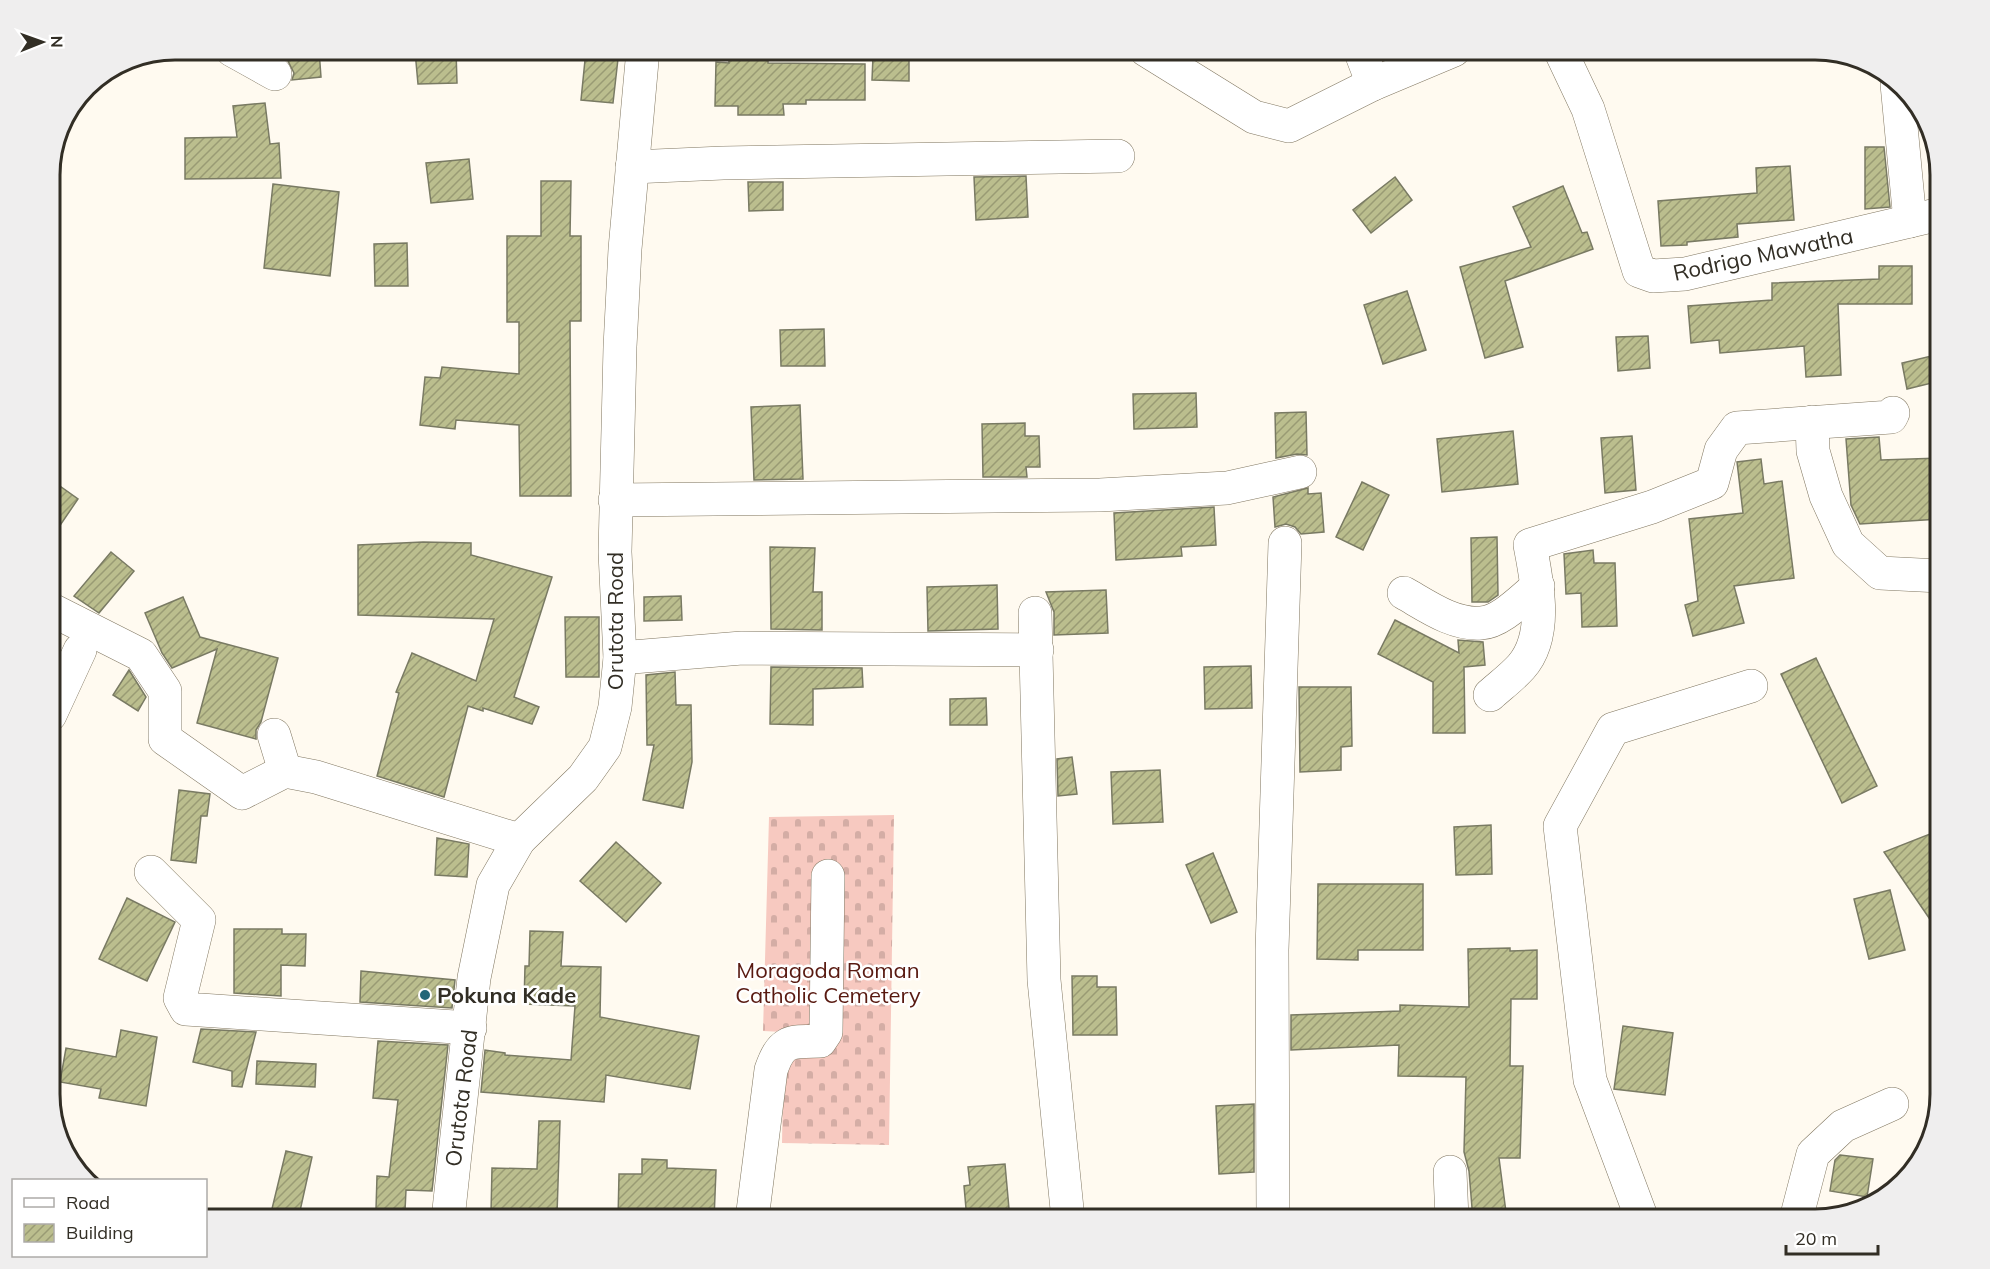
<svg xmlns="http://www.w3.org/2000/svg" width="1990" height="1269" viewBox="0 0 1990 1269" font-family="Mulish,sans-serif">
<defs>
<pattern id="cemetery-stones" width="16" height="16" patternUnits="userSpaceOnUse" patternTransform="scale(1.5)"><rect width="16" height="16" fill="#f7c9c0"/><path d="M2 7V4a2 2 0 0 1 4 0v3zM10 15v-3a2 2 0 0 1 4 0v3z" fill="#d4ada5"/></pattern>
<pattern id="building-hatch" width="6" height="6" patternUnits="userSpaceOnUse" patternTransform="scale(1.5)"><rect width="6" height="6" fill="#bbbe8e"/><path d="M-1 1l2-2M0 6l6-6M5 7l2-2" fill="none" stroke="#999b74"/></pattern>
</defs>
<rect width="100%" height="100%" fill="#fffaf0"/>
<path fill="url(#cemetery-stones)" d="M894 815 889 1145 782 1143 784 1032 763 1031 769 817Z"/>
<g fill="url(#building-hatch)" stroke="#797a63" stroke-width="1.5">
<path d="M287 50H319L321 77 292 80 294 73 288 61Z"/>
<path d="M456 50 457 83 418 84 415 51Z"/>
<path d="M586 50H619L613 103 581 100Z"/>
<path d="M729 50H768V63L865 64V100H806V104H783L784 115H738V106H715L716 62 729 63Z"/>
<path d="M873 56H909V81L872 80Z"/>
<path d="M265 103 270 144 279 143 281 178 185 179V138L237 137 233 106Z"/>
<path d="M1865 147H1884L1890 207 1865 209Z"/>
<path d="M469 159 473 199 431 203 426 163Z"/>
<path d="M1790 166 1794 220 1737 224 1738 237 1687 242V245L1661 246 1658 201 1757 193 1756 168Z"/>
<path d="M1026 176 1028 217 976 220 974 177Z"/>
<path d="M1395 177 1412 200 1371 233 1353 210Z"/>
<path d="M541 181H571L570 236H581V321H570L571 496H520L519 425 456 420 455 429 420 425 425 377 440 378 442 367 519 374V322H507V236H541Z"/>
<path d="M748 182H783V210L749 211Z"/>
<path d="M273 184 339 192 330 276 264 268Z"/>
<path d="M1563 186 1582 233 1587 232 1593 249 1505 281 1523 347 1485 358 1460 267 1531 247 1513 207Z"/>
<path d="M407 243 408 286H375L374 244Z"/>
<path d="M1879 266H1912V304H1838L1841 375 1806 377 1804 346 1720 353 1719 340 1691 343 1688 306 1772 300V283L1879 279Z"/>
<path d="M1407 291 1426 350 1383 364 1364 305Z"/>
<path d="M824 329 825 366H781L780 330Z"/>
<path d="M1648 336 1650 368 1618 371 1616 337Z"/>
<path d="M1940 354V381L1907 389 1902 363Z"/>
<path d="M1196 393 1197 427 1134 429 1133 394Z"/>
<path d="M800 405 803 479 754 480 751 407Z"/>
<path d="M1306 412 1307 455 1297 454 1276 458 1275 413Z"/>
<path d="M1025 423V436H1039L1040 467H1026L1027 477H983L982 424Z"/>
<path d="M1513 431 1518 484 1442 492 1437 439Z"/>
<path d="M1632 436 1636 490 1605 493 1601 438Z"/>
<path d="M1879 437 1881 460 1940 458V519L1860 524 1851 505 1846 439Z"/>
<path d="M1761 459 1764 484 1782 481 1794 578 1734 586 1744 623 1693 636 1685 605 1698 601 1689 519 1743 513 1737 462Z"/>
<path d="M50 479 78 499 50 540Z"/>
<path d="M1362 482 1389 495 1363 550 1336 537Z"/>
<path d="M1308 488V494L1321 493 1324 532 1301 534 1295 527 1286 524 1275 527 1273 497Z"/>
<path d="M1214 507 1216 545 1181 547 1182 556 1116 560 1114 513Z"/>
<path d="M1497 537 1498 595 1488 602H1472L1471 538Z"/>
<path d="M423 542 471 543V555L552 577 514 697 539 707 532 724 483 708V711L468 706 444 797 377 776 399 693 396 692 412 653 476 681 494 619 358 615V545Z"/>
<path d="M770 547 815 548 813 592H822V630L771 629Z"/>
<path d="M1593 550 1594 563H1615L1617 626 1582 627 1581 593 1566 594 1564 554Z"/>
<path d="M111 552 134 571 99 613 74 596Z"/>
<path d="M997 585 998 629 928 631 927 587Z"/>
<path d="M1106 590 1108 633 1054 635V612L1046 592Z"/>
<path d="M681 596 682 620 644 621V597Z"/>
<path d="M183 597 200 637 278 658 261 722 256 730V739L197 723 217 649 172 668 162 653 145 613Z"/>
<path d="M565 617H599V677H566Z"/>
<path d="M1395 620 1459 653 1458 640 1483 642 1485 665 1464 667 1465 733H1433V682L1378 654Z"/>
<path d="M1816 658 1877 786 1842 803 1781 674Z"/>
<path d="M1251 666 1252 708 1205 709 1204 667Z"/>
<path d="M771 667 862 668 863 687 813 689V725L770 724Z"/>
<path d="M129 670 146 697 138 711 113 695Z"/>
<path d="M675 672 676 705H691L692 762 683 808 643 800 654 745H647L646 675Z"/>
<path d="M1299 687H1351L1352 746 1341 747V770L1300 772Z"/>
<path d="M986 698 987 725H950V699Z"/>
<path d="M1072 757 1077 794 1058 796 1057 759Z"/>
<path d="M1160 770 1163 822 1113 824 1111 772Z"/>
<path d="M179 790 210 794 207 816H201L196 863 171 860Z"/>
<path d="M1491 825 1492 874 1456 875 1454 827Z"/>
<path d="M1940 830V934L1884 852Z"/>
<path d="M437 838 469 844 467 877 435 875Z"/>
<path d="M616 842 661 883 626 922 580 881Z"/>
<path d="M1213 853 1237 912 1211 923 1186 865Z"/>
<path d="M1318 884H1423V950H1358V960L1317 959Z"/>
<path d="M1890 890 1905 950 1869 959 1854 899Z"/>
<path d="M127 898 175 922 147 981 99 959Z"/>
<path d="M234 929H282V934H306L305 966 281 965V996L234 993Z"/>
<path d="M530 931 563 932 561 966 601 967 600 1017 699 1036 690 1089 606 1075 604 1102 481 1092 485 1050 505 1053V1055L571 1060 575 1006 524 1004 525 966H529Z"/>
<path d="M1510 948V951L1537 950V999H1511L1510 1066H1523L1520 1158H1499L1507 1220H1473L1469 1171 1464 1152 1466 1077 1398 1076 1399 1045 1291 1050V1015L1400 1011V1005L1469 1007 1468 949Z"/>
<path d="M361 971 455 980 452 1008 360 1002Z"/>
<path d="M1072 976H1097V987H1116L1117 1035H1073Z"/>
<path d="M1623 1026 1673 1033 1665 1095 1614 1089Z"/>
<path d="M201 1029 256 1032 242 1087 232 1086V1071L193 1062Z"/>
<path d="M121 1030 157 1037 146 1106 99 1098 101 1089 60 1082 66 1048 116 1057Z"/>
<path d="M378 1041 448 1045 432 1191 406 1190 405 1211 376 1209 377 1176 389 1177 398 1100 373 1098Z"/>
<path d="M257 1061 316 1064 315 1087 256 1084Z"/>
<path d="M1254 1104V1172L1219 1174 1216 1106Z"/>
<path d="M539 1121H560L557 1215 491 1213 492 1168 537 1169Z"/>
<path d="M286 1151 312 1157 298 1220 270 1217Z"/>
<path d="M1840 1155 1873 1159 1867 1197 1830 1191 1835 1160Z"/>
<path d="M642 1159 667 1160V1168L716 1170 714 1220H618L619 1174H642Z"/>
<path d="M1005 1164 1010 1220H967L964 1186 970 1185 968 1167Z"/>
</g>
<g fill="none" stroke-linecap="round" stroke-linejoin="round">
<g stroke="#817761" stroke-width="34">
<g id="minor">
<path d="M232 50 275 74"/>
<path d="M1146 50 1254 117 1289 126 1373 84 1454 50"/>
<path d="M1360 50 1373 84"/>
<path d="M1560 50 1588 109 1639 271 1653 276 1685 274 1940 214"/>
<path d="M1897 84 1910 221"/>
<path d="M632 167 723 163 1118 156"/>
<path d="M1812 422 1813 451 1826 496 1848 544 1880 573 1940 576"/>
<path d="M615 500 1100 495 1227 488 1300 472"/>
<path d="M1404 593C1427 606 1453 625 1481 623 1501 622 1523 598 1538 586"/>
<path d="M50 609 141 655 165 691V739L242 793 285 771 316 777 519 840"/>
<path d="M1035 613 1044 980 1068 1219"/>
<path d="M620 658 742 648 1037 650"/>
<path d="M1490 695C1500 686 1512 677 1521 667 1549 636 1537 582 1530 545L1652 507 1712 483 1721 450 1737 428 1891 417 1893 413"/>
<path d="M50 715 80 650"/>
<path d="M274 735 285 771"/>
<path d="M151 872 199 920 180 998 186 1009 470 1028"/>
<path d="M1450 1172 1452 1219"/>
<path d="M752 1219 771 1070C782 1039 790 1042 820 1041L826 1032 828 876"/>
<path d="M1273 1219 1272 950 1285 543"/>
<path d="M1642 1219 1590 1080 1560 826 1613 729 1751 686"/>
<path d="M1796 1219 1813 1154 1843 1126 1892 1104"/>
</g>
</g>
<g stroke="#817761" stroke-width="34">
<path id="major" d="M448 1219 474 978 493 885 519 840 583 778 605 747 615 707 620 658 615 552 620 347 625 249 643 50"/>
</g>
<use href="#minor" stroke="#fff" stroke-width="33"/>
<use href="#major" stroke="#fff" stroke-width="33"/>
</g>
<circle fill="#226678" stroke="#fff" stroke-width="2" cx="425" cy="995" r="6"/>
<g text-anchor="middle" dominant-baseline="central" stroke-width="5" stroke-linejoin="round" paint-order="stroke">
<g font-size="22" fill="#322e25" stroke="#fff">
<text transform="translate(1763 254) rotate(-12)">Rodrigo Mawatha</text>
<text transform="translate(615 621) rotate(-90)">Orutota Road</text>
<text transform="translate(461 1098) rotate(-83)">Orutota Road</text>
</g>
<g font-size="22" fill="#581910" stroke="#fff">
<text x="828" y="970">Moragoda Roman<tspan x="828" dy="25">Catholic Cemetery</tspan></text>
</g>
<g font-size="22" font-weight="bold" fill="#322e25" stroke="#fff" text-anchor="start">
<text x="437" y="995">Pokuna Kade</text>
</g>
</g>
<path d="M0 0H1990V1269H0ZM175 60H1815A115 115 0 0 1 1930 175V1094A115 115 0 0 1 1815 1209H175A115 115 0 0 1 60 1094V175A115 115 0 0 1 175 60Z" fill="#efeeee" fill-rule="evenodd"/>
<path fill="none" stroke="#322e25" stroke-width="3" d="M175 60H1815A115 115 0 0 1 1930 175V1094A115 115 0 0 1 1815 1209H175A115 115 0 0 1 60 1094V175A115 115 0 0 1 175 60Z"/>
<rect x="12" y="1179" width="195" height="78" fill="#ffffff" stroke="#adaba8" stroke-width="1.5"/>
<rect x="24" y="1198" width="30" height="9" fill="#ffffff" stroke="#adaba8" stroke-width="1.5"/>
<text x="66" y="1209" font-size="18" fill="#322e25">Road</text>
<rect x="24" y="1224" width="30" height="18" fill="url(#building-hatch)" stroke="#adaba8" stroke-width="1.5"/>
<text x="66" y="1239" font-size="18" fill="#322e25">Building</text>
<g transform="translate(42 42) rotate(89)" stroke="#ffffff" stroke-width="4.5" paint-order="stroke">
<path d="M0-4.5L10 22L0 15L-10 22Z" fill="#322e25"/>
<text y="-9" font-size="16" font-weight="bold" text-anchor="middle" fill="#322e25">N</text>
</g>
<path d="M1786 1245v9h92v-9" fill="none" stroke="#322e25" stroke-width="3"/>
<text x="1795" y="1245" font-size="18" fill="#322e25" stroke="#ffffff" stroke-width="4.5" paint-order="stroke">20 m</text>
</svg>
